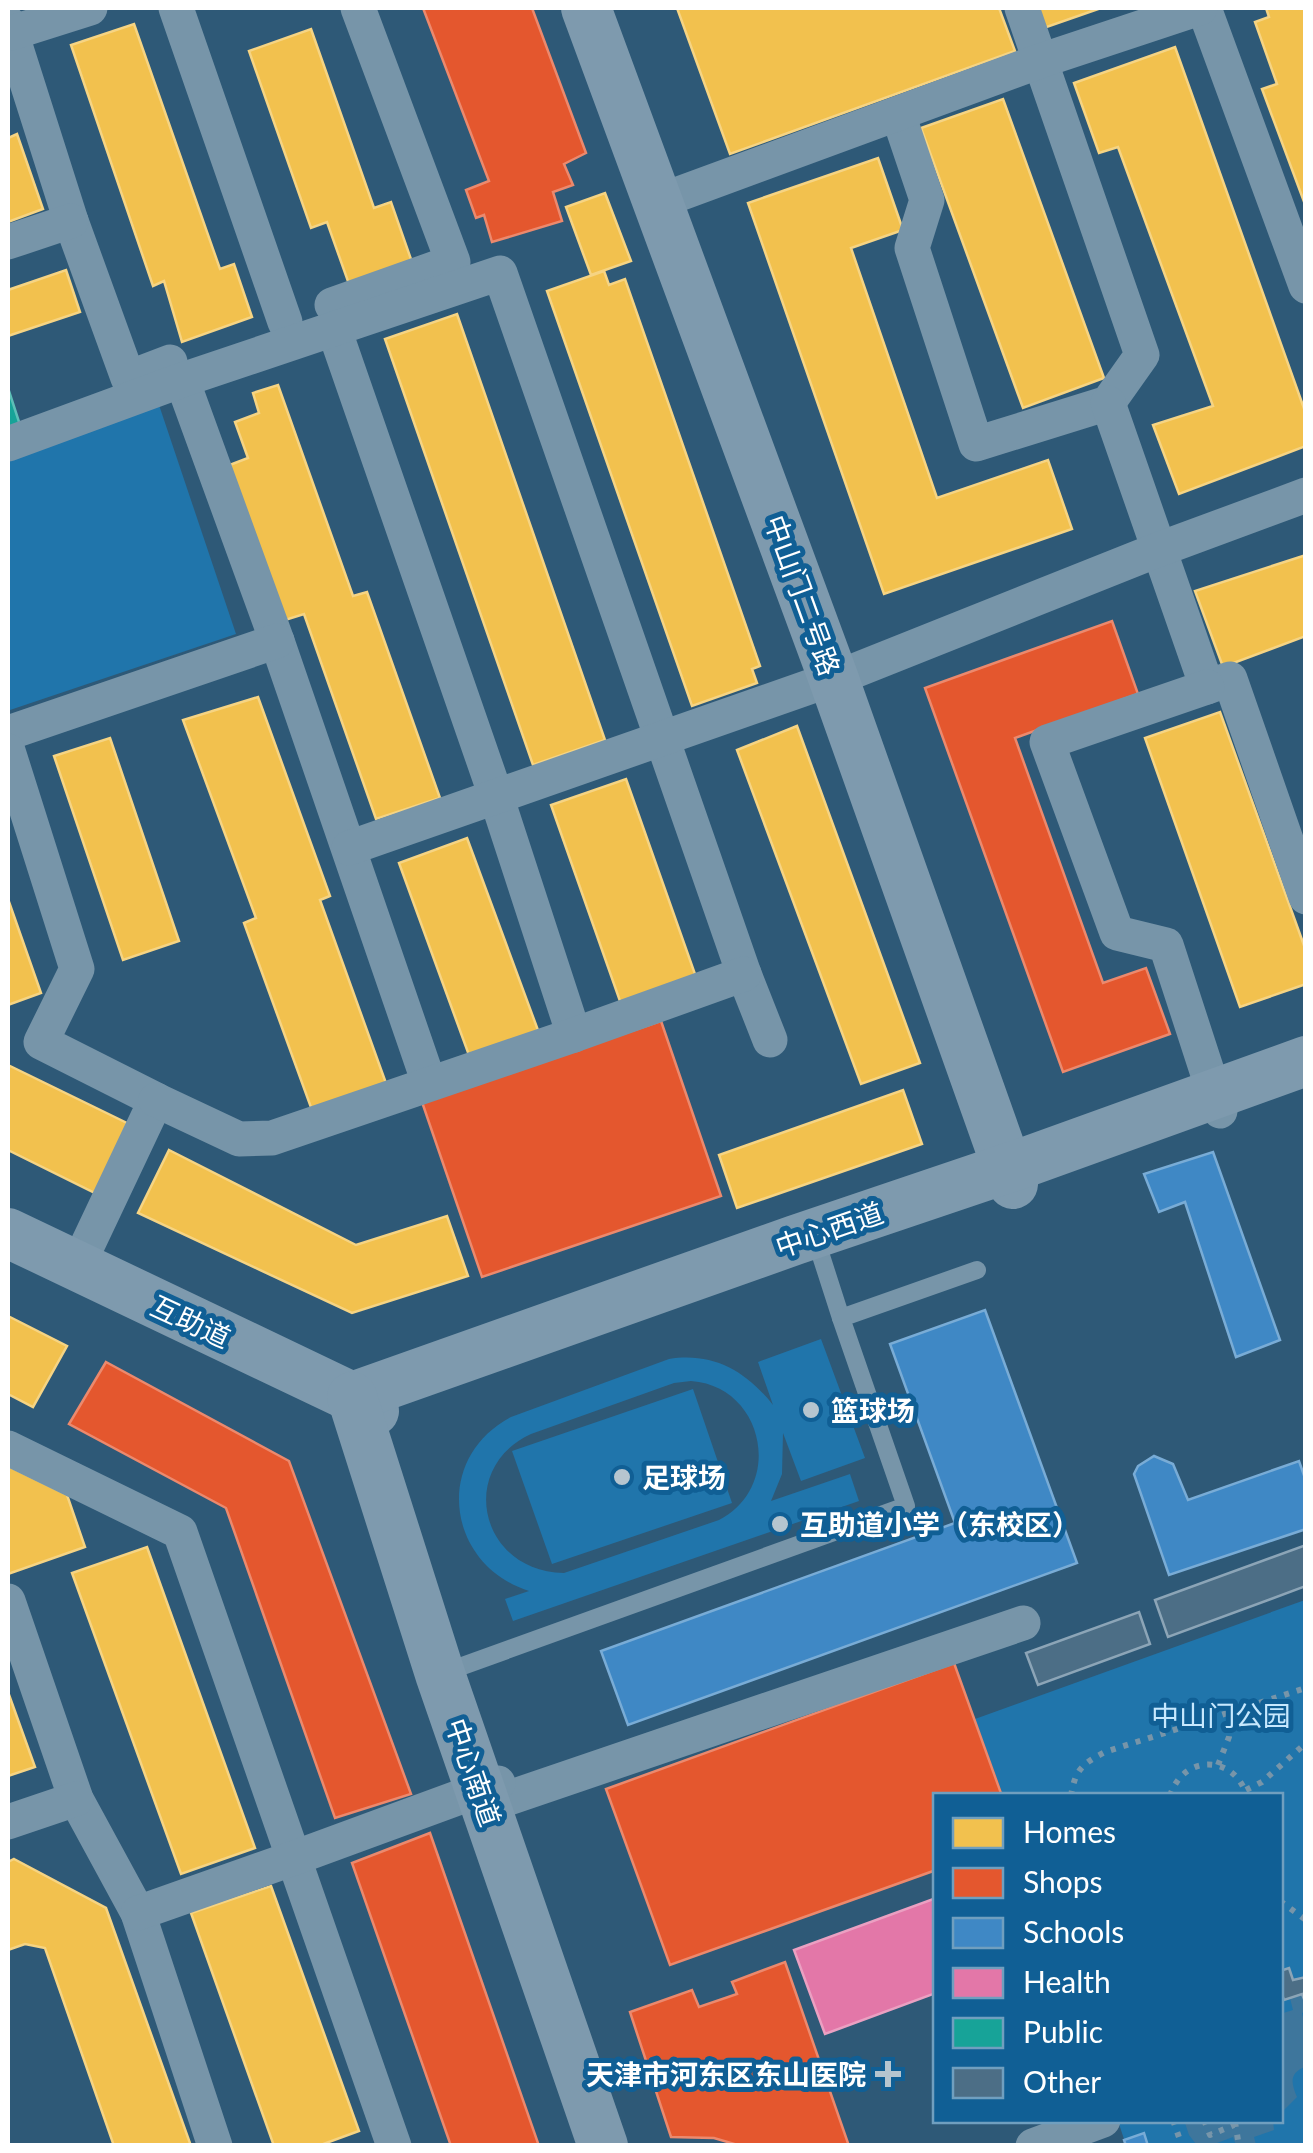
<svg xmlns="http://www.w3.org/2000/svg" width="1313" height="2153" viewBox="0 0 1313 2153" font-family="Lato,'Noto Sans SC',sans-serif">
<rect width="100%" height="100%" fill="#2e5977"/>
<g fill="#2075ab" fill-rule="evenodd">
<path d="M158 402 236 634 10 710 8 702V452Z"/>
<path d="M821 1339 865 1458 801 1481 783 1433 782 1474 771 1501 850 1474 859 1501 513 1621 505 1599 529 1591C447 1565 432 1459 511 1417L669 1359C713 1352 746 1371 773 1405L758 1362ZM691 1381C764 1386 785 1486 719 1520L564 1573C479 1571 457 1468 531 1434L674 1383Z"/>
<path d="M693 1389 732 1503 552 1564 512 1451Z"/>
<path d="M1305 1600V2145H1126L1118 2121 1280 2120V1796L1003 1795 975 1719Z"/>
</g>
<g fill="#3e769c">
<path d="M1302 1994 1305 2012 1302 2013 1305 2026V2067C1289 2073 1291 2083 1297 2097L1281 2113 1280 2014 1293 2010 1290 1998Z"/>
<path d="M1184 2120 1273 2121 1274 2130 1254 2137 1256 2145H1236L1233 2137 1217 2143 1196 2144 1189 2135Z"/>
</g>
<g fill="#f2c14e" stroke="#f6d483" stroke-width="2.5">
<path d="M677 8H999L1015 51 730 154Z"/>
<path d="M1033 8H1101L1041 29Z"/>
<path d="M1266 8H1306V207L1262 89 1277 84 1255 22 1269 17Z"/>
<path d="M134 24 220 269 234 264 252 317 182 342 164 281 153 286 71 45Z"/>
<path d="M311 29 374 208 391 202 413 265 350 287 327 222 311 228 249 51Z"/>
<path d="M1175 47 1306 414V446L1179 494 1153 425 1213 406 1118 147 1099 153 1074 83Z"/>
<path d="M1003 99 1104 378 1023 408 921 128Z"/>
<path d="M17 134 43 209 8 222V138Z"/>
<path d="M878 158 903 230 851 248 937 498 1048 460 1072 529 884 594 748 203Z"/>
<path d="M605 193 631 261 591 275 566 207Z"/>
<path d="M66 270 80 312 8 336V290Z"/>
<path d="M604 271 609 285 625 279 760 666 752 669 757 683 692 706 547 291Z"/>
<path d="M457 314 605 740 533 765 385 339Z"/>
<path d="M278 385 353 596 367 592 440 798 376 819 304 614 282 621 227 466 248 458 235 422 259 413 253 393Z"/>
<path d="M1306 555V636L1223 667 1195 591Z"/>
<path d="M258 697 330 896 320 900 387 1086 313 1113 244 923 256 918 183 720Z"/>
<path d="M1220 712 1306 951V984L1240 1007 1145 738Z"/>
<path d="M797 726 920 1063 861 1084 737 750Z"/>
<path d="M110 738 179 941 123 960 54 756Z"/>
<path d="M626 779 696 977 621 1004 551 805Z"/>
<path d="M467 838 539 1033 470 1058 399 863Z"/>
<path d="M8 899 41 993 8 1005Z"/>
<path d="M8 1065 129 1124 95 1193 8 1150Z"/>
<path d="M903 1090 922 1144 737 1208 719 1155Z"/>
<path d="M169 1150 356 1245 447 1216 468 1276 352 1313 138 1213Z"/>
<path d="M8 1316 67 1346 33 1407 8 1394Z"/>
<path d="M8 1466 67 1495 85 1547 8 1574Z"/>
<path d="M147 1547 255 1848 181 1874 72 1573Z"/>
<path d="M8 1692 35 1767 8 1776Z"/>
<path d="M14 1859 106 1908 191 2146H114L45 1948 25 1944 8 1950V1862Z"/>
<path d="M271 1886 359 2131 318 2146H274L191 1913Z"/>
</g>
<g fill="#e4572e" stroke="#ec896d" stroke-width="2.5">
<path d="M423 8H532L586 153 564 164 573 185 553 192 562 221 492 242 484 215 476 218 466 190 489 181Z"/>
<path d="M1112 621 1138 694 1015 738 1103 983 1146 968 1170 1034 1063 1072 925 688Z"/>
<path d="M661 1021 721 1196 482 1277 422 1102Z"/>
<path d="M106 1362 289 1461 411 1794 335 1818 226 1508 69 1424Z"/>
<path d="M954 1663 1002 1796H936V1870L670 1965 606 1789Z"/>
<path d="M430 1833 539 2146H451L352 1863Z"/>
<path d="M785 1962 849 2146H741L714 2138 671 2137 630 2012 692 1990 699 2007 737 1994 732 1982Z"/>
</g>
<g fill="#3f88c5" stroke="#79acd6" stroke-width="2.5">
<path d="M1213 1152 1280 1340 1236 1357 1185 1202 1159 1212 1144 1174Z"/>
<path d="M985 1310 1077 1563 628 1725 601 1651 955 1523 890 1344Z"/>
<path d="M1154 1456 1173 1464 1188 1500 1299 1461 1306 1481V1529L1169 1575 1134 1474 1138 1466Z"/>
<path d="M1144 2133 1148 2146H1126L1124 2140Z"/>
</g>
<path fill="#e377a8" stroke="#eba0c2" stroke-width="2.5" d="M936 1898V1993L825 2034 794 1950Z"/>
<path fill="#17a398" stroke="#5dbfb7" stroke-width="2.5" d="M8 388 20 425 8 429Z"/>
<g fill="#4c6e86" stroke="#8ca5b7" stroke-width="2.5">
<path d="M1306 1545V1586L1168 1637 1155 1600Z"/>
<path d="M1139 1612 1150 1644 1038 1685 1026 1653Z"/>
<path d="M1289 1968 1293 1980 1306 1977V2004L1302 1994 1284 2000 1280 1989V1971Z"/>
</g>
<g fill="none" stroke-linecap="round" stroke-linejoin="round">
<g stroke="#7795a9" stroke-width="6" stroke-dasharray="5 8" stroke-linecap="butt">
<path d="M1218 1765 1229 1737 1232 1713"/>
<path d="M1246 1790 1262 1782 1306 1743"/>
<path d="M1071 1796C1075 1770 1082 1764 1105 1752L1306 1688"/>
<path d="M1170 1796C1183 1754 1234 1754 1247 1796"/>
<path d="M1280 1901 1306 1920"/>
<path d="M1173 2120 1182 2146"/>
<path d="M1204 2120 1210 2135 1234 2125"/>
<path d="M1235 2122 1239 2146"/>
</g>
<g stroke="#7795a9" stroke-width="18">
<path d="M814 1234 841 1318"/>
<path d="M443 1673 906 1506 841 1318 977 1270"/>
</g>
<g stroke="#7795a9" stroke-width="35">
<path d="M176 8 285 322"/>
<path d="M1204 8 1306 286"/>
<path d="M8 23 71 221 128 378 170 362"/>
<path d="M11 33 90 8"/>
<path d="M898 114 927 200 912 248 976 444 1108 403 1142 355 1022 8"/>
<path d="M657 202 1040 61 1200 8"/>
<path d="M8 242 71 221"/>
<path d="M332 305 453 262 358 8"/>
<path d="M334 329 496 796 574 1035"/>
<path d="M182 380 277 641 429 1083"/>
<path d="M1108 403 1207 687 1230 679 1306 897"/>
<path d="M8 444 182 380 500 273 744 974 770 1040"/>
<path d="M1207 687 1047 742 1117 933 1166 945 1220 1111"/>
<path d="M8 733 277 641"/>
<path d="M8 751 77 969 41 1042 156 1100 77 1267"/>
<path d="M349 848 849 673 1160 549 1306 495"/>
<path d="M156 1100 239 1139 272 1138 574 1035 744 974"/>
<path d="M8 1448 180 1532 394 2146"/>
<path d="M8 1601 76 1799 138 1913 215 2146"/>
<path d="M485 1806 1023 1623"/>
<path d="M8 1822 76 1799"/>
<path d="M138 1913 294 1858 498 1783"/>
<path d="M1033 2146 1103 2120"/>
</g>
<g stroke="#7e9aae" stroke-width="50">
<path d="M586 8 833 677 1013 1184"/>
<path d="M8 1233 352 1397 374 1411"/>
<path d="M352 1397 795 1240 1023 1163 1306 1061"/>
<path d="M352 1397 440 1674 603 2146"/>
</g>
</g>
<g fill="#b6c5cf" stroke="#105f95" stroke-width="4">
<circle cx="811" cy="1410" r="10"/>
<circle cx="622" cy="1477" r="10"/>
<circle cx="780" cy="1524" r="10"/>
<path d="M883 2059h10v10h10v10h-10v10h-10v-10h-10v-10h10z"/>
</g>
<g text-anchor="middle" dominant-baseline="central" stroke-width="10" stroke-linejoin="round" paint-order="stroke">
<g font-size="28" fill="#fff" stroke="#105f95">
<text transform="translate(803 595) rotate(70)">中山门二号路</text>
<text transform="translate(829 1229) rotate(-19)">中心西道</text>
<text transform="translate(191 1321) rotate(25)">互助道</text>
<text transform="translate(474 1772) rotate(71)">中心南道</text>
</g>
<g font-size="28" font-weight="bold" fill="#fff" stroke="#105f95" text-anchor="start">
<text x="831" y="1410">篮球场</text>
<text x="642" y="1477">足球场</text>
<text x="800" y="1524">互助道小学（东校区）</text>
<text x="866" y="2074" text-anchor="end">天津市河东区东山医院</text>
</g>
<g font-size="28" fill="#c6e8fe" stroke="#105f95">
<text x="1221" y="1715">中山门公园</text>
</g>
</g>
<rect width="1313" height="2153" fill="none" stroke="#ffffff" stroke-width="20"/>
<rect x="933" y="1793" width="350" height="330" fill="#105f95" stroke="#709fbf" stroke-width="2.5"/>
<rect x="953" y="1818" width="50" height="30" fill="#f2c14e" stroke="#709fbf" stroke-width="2.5"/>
<text x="1023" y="1843" font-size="30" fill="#ffffff">Homes</text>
<rect x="953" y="1868" width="50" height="30" fill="#e4572e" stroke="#709fbf" stroke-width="2.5"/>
<text x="1023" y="1893" font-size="30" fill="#ffffff">Shops</text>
<rect x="953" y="1918" width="50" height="30" fill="#3f88c5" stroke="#709fbf" stroke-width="2.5"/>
<text x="1023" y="1943" font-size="30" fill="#ffffff">Schools</text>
<rect x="953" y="1968" width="50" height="30" fill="#e377a8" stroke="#709fbf" stroke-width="2.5"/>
<text x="1023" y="1993" font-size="30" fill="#ffffff">Health</text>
<rect x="953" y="2018" width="50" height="30" fill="#17a398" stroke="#709fbf" stroke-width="2.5"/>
<text x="1023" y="2043" font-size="30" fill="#ffffff">Public</text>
<rect x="953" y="2068" width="50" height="30" fill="#4c6e86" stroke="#709fbf" stroke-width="2.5"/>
<text x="1023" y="2093" font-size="30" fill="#ffffff">Other</text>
</svg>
